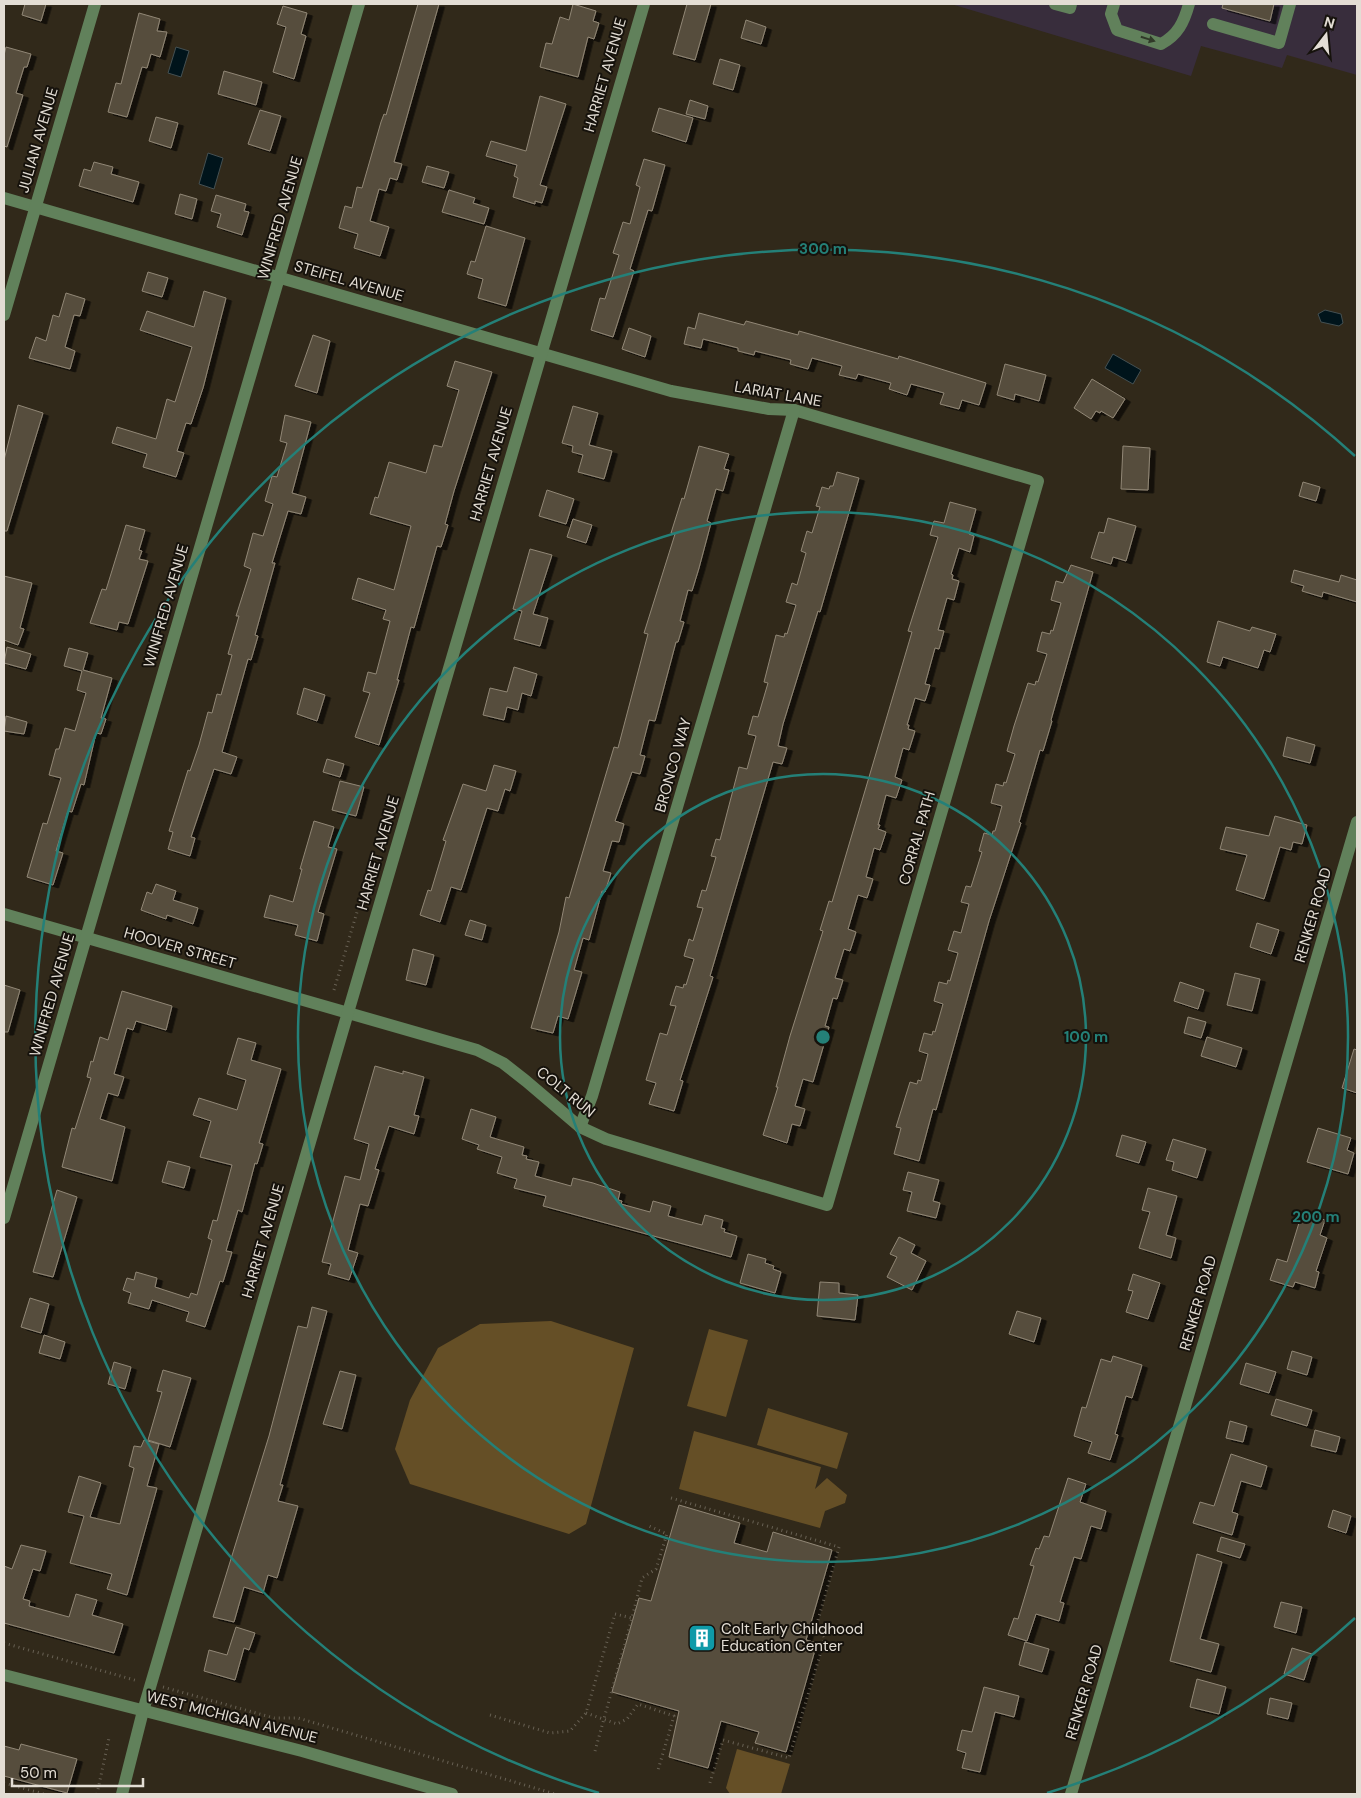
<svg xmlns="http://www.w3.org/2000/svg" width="1361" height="1798" viewBox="0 0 1361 1798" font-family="'DM Sans',sans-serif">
<defs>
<filter id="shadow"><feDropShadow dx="5.5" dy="3" stdDeviation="0" flood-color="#0009"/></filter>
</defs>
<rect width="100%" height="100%" fill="#31291a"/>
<path fill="#382d3c" d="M951 4H1357V75L1287 55 1282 68 1201 46 1191 76Z"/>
<g fill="#654f26">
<path d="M551 1321 634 1348 586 1524 569 1534 410 1484 395 1449 410 1400 438 1348 480 1324Z"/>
<path d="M709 1329 748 1340 726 1417 687 1406Z"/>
<path d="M768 1408 848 1433 837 1469 757 1445Z"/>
<path d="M694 1431 821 1467 815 1489 827 1478 847 1495 845 1503 825 1511 820 1528 679 1489Z"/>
<path d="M737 1749 790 1764 781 1794H730L726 1788Z"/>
</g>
<g fill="#00141b" stroke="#445052">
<path d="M176 47 189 51 181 77 168 73Z"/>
<path d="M208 153 223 158 214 189 199 184Z"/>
<path d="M1325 310 1341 314 1343 323 1339 326 1321 322 1318 314Z"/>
<path d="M1113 354 1141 370 1133 384 1105 368Z"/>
</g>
<g fill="#574e3e" stroke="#918776" filter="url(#shadow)">
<path d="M25 4H46L41 21 22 15Z"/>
<path d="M418 4H439L394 162 402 164 397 180 390 178 386 191 379 189 370 221 389 227 380 256 354 248 358 234 339 228 345 206 352 208 357 187 362 188 381 122 384 114 386 115Z"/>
<path d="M573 4 596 11 593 21 599 23 594 39 588 37 578 77 540 67 546 43 552 44 560 17 569 20Z"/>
<path d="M687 4H711L695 60 673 54Z"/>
<path d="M1223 4H1274L1270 21 1222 8Z"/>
<path d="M283 6 307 13 301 34 306 36 294 79 273 72 286 27 277 24Z"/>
<path d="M139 13 160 19 157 31 167 32 160 57 151 54 147 68 142 67 127 117 108 112 116 83 121 84Z"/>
<path d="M746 20 766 27 761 44 741 38Z"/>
<path d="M6 47 31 54 27 67H24L16 93 23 95 7 147 4 146V55Z"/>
<path d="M720 59 740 65 733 90 713 84Z"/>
<path d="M224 71 262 82 256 105 218 94Z"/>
<path d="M540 96 566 104 540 185 547 187 542 203 535 201V204L513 197 518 178 514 176 517 165 486 156 491 141 526 151Z"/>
<path d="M690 100 708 106 705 119 686 114Z"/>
<path d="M659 108 693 118 686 142 652 131Z"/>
<path d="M260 110 281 116 270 151 248 144Z"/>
<path d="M156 117 178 123 171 148 149 141Z"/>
<path d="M644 159 665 165 652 211 648 210 630 269 634 271 613 337 591 330 600 298 605 299 619 255 613 253 623 222 630 224 640 187 636 185Z"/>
<path d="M94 162 113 167 111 174 139 182 133 202 79 186 84 169 91 171Z"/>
<path d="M427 166 449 172 444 188 422 182Z"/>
<path d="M449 190 475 198 473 203 489 208 484 224 442 212Z"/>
<path d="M180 194 197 199 192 219 175 214Z"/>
<path d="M216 195 246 204 244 211 249 212 242 235 217 227 221 214 211 211Z"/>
<path d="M486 226 525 238 506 306 478 298 483 279 467 274 471 261 475 262Z"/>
<path d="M148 272 168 278 162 297 142 291Z"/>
<path d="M204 291 226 298 203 388 191 424 186 423 177 451 184 453 176 477 143 467 147 454 112 443 117 427 156 439 167 399 175 402 192 347 140 330 147 311 194 327Z"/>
<path d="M66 293 85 299 80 316 74 315 65 347 75 351 70 369 29 358 36 337 46 341 53 315 59 317Z"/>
<path d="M699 313 744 325 746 321 798 335 799 331 898 359 899 356 986 383 979 405 962 400 959 409 940 404 944 393 911 384 907 395 889 389 891 383 858 374 856 379 839 375 842 366 812 358 808 369 790 364 791 360 755 351 754 355 738 351V348L703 339 701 348 684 344 688 327 695 329Z"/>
<path d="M629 328 651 336 645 357 622 349Z"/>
<path d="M313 335 330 341 317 393 295 386Z"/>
<path d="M455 361 492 372 454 491 445 524 448 525 441 547 437 546 414 628 411 627 397 680H399L379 745 355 737 370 693 363 691 368 672 376 674 390 621 383 619 386 610 352 599 358 578 394 590 411 526 370 514 375 497 378 498 389 462 426 473 434 445 442 447 459 390 447 386Z"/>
<path d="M1005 364 1046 375 1039 401 1015 394 1014 400 997 395Z"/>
<path d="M1092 379 1125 399 1113 418 1101 411 1100 413 1096 411 1091 419 1074 408Z"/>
<path d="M18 405 43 413 7 531H4V460Z"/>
<path d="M573 406 598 413 589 445 612 451 604 479 578 472 583 455 572 452 573 446 562 443Z"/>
<path d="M285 415 311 422 292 493 306 497 301 514 288 511 272 563H275L255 635 258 636 251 660 248 659 222 752 237 757 231 774 214 769 191 837 195 838 190 856 168 849 173 832 169 831 188 770 190 771 199 745 208 712 212 713 217 694 221 695 232 655 228 654 239 616H236L251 569 244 566 253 533 263 536 273 504 265 501 272 476 277 477 287 443 280 441Z"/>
<path d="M699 446 729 454 724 469 729 470 723 491 716 489 707 521 711 523 699 568 692 591 688 590 680 621 684 622 678 642H676L655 721 649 720 640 755 645 756 640 774 632 772 615 821 624 824 619 842 612 841 603 871 611 873 605 892 602 891 589 940 583 938 574 970 582 972 568 1019 558 1016 553 1033 531 1028 559 932 566 897 569 898 614 747 618 748 648 634 644 633 675 534 671 533 682 498 684 499Z"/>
<path d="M1123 446 1150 448 1148 490 1121 489Z"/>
<path d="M837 472 859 478 820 612 818 611 783 724 778 746 787 748 782 764 773 762 710 976 713 977 680 1080 683 1081 674 1111 649 1104 656 1083 646 1080 660 1033 667 1035 676 1006 670 1005 676 986 683 988 684 984 686 985 694 959 684 956 689 939 693 941 703 908 697 907 702 890 706 891 716 857 711 856 716 839 720 840 739 767 747 769 756 736 748 734 753 716 758 717 768 683 764 682 776 635 784 637 785 633 787 634 796 605 786 602 792 583 797 585 806 553 801 551 807 531 812 533 820 507 816 506 822 487 829 489 830 486H833Z"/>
<path d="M1303 482 1320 487 1316 501 1299 496Z"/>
<path d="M547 490 574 499 566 524 539 516Z"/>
<path d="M950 502 976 509 969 534 974 536 970 552 959 548 951 574 953 575 952 579 959 581 954 600 947 598 938 630 944 631 939 649 935 648 925 684 930 685 925 701 915 698 907 725H909L908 729 915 731 909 750 903 748 895 777 902 780 896 798 886 795 878 825H880L878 829 886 832 880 850 874 848 866 877 873 879 867 898 858 895 848 929 856 932 850 951 844 949 835 978 843 980 837 999 833 998 825 1026 829 1027 813 1082 803 1079 795 1106 805 1109 800 1126 792 1124 787 1143 763 1135 778 1087H776L790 1036 823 931 820 930 829 901 832 902 912 632 908 631 938 537 930 535 934 521 944 523Z"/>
<path d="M1108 518 1136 526 1126 561 1113 557 1111 564 1091 558 1099 532 1104 533Z"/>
<path d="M573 519 592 525 586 543 567 537Z"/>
<path d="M126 525 145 530 139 550 142 551 139 559 148 561 128 624 119 622 117 630 90 623 102 589 106 590Z"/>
<path d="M530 549 552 555 533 614 548 618 540 646 514 639 522 611 513 609Z"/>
<path d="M1071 565 1093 572 1051 720 1052 721 1043 751 1040 750 1019 822 1021 823 989 921 936 1110 933 1109 919 1161 894 1154 901 1128 896 1127 910 1082 917 1084 918 1080 921 1081 928 1054 919 1051 924 1033 932 1035 933 1031 935 1032 943 1004 934 1001 939 982 947 984 948 980 950 981 958 953 948 950 954 931 961 933 969 904 961 902 966 886 971 887 982 852 979 851 984 833 992 835 993 831H995L1002 806 991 803 996 784 1003 786 1004 782 1006 783 1015 754 1007 751 1014 726 1028 683 1035 685 1036 681 1038 682 1047 654 1037 651 1042 632 1050 634 1051 630 1053 631 1061 603 1051 600 1056 581 1063 583Z"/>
<path d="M1294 570 1339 582 1341 575 1357 580V602L1323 592 1322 597 1302 591 1304 586 1291 582Z"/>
<path d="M4 576 32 583 20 628 24 629 18 645 4 640Z"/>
<path d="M1218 621 1250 631 1252 627 1276 634 1270 652 1264 650 1258 668 1223 657 1220 666 1207 662Z"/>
<path d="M7 647 31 654 26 669 4 663Z"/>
<path d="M69 648 88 653 83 670 112 678 101 718 106 719 101 734 96 733 84 785 81 784 72 812 68 811 56 851 63 853 53 885 27 877 43 823 47 824 61 778 49 775 56 749H59L65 728 75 731 86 693 77 690 82 671 64 666Z"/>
<path d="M514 667 537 674 531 696 522 693 518 710 507 707 504 720 483 715 490 688 507 692Z"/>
<path d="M304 688 325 695 317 721 297 714Z"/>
<path d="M6 716 27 722 24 734 4 731Z"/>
<path d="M1287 737 1315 745 1310 763 1283 756Z"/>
<path d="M327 759 344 764 340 777 323 772Z"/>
<path d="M494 765 516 771 510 791 505 789 498 811 487 808 461 890 451 887 440 922 420 915 428 890 431 891 446 841 443 840 463 784 486 791Z"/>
<path d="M340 781 364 787 356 816 332 810Z"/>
<path d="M1275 816 1307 825 1302 844 1293 842 1291 850 1280 847 1264 899 1236 890 1247 855 1220 849 1226 827 1269 836Z"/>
<path d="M314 821 334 827 328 847 337 849 318 912 324 914 317 941 295 935 298 925 264 917 270 895 293 902 302 869H300Z"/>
<path d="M156 884 176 891 173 900 198 908 193 924 167 915 166 919 141 910 147 892 152 894Z"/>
<path d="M470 920 486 925 482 940 465 935Z"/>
<path d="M1257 923 1279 930 1271 954 1250 947Z"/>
<path d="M413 949 434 955 426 985 406 980Z"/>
<path d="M1235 973 1260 979 1252 1011 1227 1005Z"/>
<path d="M1180 982 1204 990 1198 1009 1174 1001Z"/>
<path d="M4 985 20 990 8 1032H4Z"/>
<path d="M122 991 172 1006 166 1030 136 1021 133 1030 127 1028 114 1074 124 1077 118 1096 108 1093 100 1119 125 1127 112 1181 62 1167 72 1128 75 1129 91 1078 87 1077 91 1061 93 1062 100 1037 108 1040Z"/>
<path d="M1188 1017 1206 1022 1201 1038 1184 1033Z"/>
<path d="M1207 1037 1242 1048 1236 1067 1201 1056Z"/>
<path d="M238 1038 256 1043 251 1060 281 1069 259 1143 263 1144 257 1164 255 1163 242 1212 238 1210 226 1251 232 1252 223 1282 220 1281 205 1327 186 1321 189 1312 152 1300 149 1309 128 1303 131 1293 123 1290 127 1278 134 1280 136 1272 157 1278 155 1287 189 1298 191 1293 197 1295 212 1240 208 1238 213 1220 217 1221 232 1165 200 1157 211 1121 193 1115 199 1098 237 1110 246 1080 227 1074Z"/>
<path d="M1354 1049 1357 1050V1093L1342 1088Z"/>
<path d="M375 1066 403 1074V1071L424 1077 414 1115 419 1116 414 1134 389 1126 375 1169 379 1170 368 1206 360 1204 348 1250 358 1253 349 1280 328 1274 331 1264 322 1262 345 1176 360 1180 369 1144 354 1139Z"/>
<path d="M471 1109 496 1117 490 1137 524 1147 522 1155 527 1156 526 1159 539 1162 535 1176 571 1186 573 1178 593 1183 620 1192 618 1200 622 1201 621 1204 650 1212 653 1201 671 1206 668 1216 702 1225 705 1215 723 1220 721 1228 725 1229 724 1232 737 1236 731 1257 543 1206 546 1196 514 1188 517 1179 497 1173 502 1157 477 1149 479 1145 462 1139Z"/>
<path d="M1318 1128 1351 1138 1347 1150 1354 1153 1348 1174 1307 1162Z"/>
<path d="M1122 1135 1146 1142 1139 1163 1116 1156Z"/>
<path d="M1173 1139 1206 1149 1197 1178 1172 1170 1174 1162 1166 1160Z"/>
<path d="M168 1161 190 1167 184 1188 162 1182Z"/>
<path d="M908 1172 939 1180 933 1201 940 1203 936 1218 907 1211 912 1192 903 1190Z"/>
<path d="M1148 1188 1177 1196 1166 1235 1176 1238 1171 1258 1139 1248 1150 1212 1142 1210Z"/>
<path d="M57 1190 77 1197 53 1277 33 1272Z"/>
<path d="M1302 1213 1325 1220 1320 1235 1327 1238 1316 1271 1319 1272 1315 1288 1295 1282 1293 1287 1270 1280 1277 1259 1287 1262Z"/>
<path d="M899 1237 915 1245 911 1253 926 1261 912 1290 887 1277 897 1257 890 1254Z"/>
<path d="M748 1254 766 1259 765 1263 774 1266 773 1269 781 1272 775 1293 740 1283Z"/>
<path d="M1133 1274 1160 1283 1148 1319 1126 1312 1133 1291 1128 1290Z"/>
<path d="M820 1282 839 1283V1293L858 1295 855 1320 817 1316Z"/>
<path d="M30 1298 49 1304 41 1333 21 1327Z"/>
<path d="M312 1307 327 1311 280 1485H283L278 1501 298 1506 277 1578 268 1575 263 1593 244 1587 234 1622 213 1617 269 1436 298 1326 307 1328Z"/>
<path d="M1017 1311 1041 1318 1034 1342 1009 1334Z"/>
<path d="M44 1335 65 1342 60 1359 39 1353Z"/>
<path d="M1292 1351 1312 1357 1307 1375 1287 1369Z"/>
<path d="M1113 1356 1142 1365 1132 1398 1126 1396 1115 1434 1118 1435 1110 1460 1088 1453 1092 1442 1074 1436 1082 1407 1086 1408 1101 1359 1111 1362Z"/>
<path d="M114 1362 131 1367 125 1389 108 1384Z"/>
<path d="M1246 1363 1276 1372 1269 1393 1240 1384Z"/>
<path d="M163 1370 191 1378 170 1447 148 1440 162 1392 157 1391Z"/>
<path d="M340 1371 356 1375 342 1429 323 1424Z"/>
<path d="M1276 1399 1312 1410 1307 1426 1271 1415Z"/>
<path d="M1230 1421 1247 1426 1243 1442 1226 1438Z"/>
<path d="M1315 1430 1340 1437 1336 1452 1311 1446Z"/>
<path d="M144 1440 159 1444 147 1486 157 1488 127 1595 107 1589 112 1574 70 1563 84 1516 68 1512 79 1476 101 1483 90 1517 120 1524 134 1468 129 1466 134 1446 141 1447Z"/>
<path d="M1231 1454 1267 1466 1261 1487 1241 1481 1232 1512 1238 1514 1232 1535 1193 1523 1200 1502 1214 1506Z"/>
<path d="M1068 1478 1086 1484 1080 1502 1106 1511 1101 1529 1091 1526 1081 1559 1074 1557 1060 1602 1064 1603 1059 1621 1036 1614 1027 1641 1008 1635 1014 1618 1018 1619 1034 1566 1030 1565 1036 1548 1039 1549 1044 1536 1049 1537Z"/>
<path d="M679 1505 740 1523 734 1543 767 1552 773 1532 832 1550 806 1640 817 1643 786 1752 755 1743 759 1732 721 1721 708 1768 669 1757 679 1711 612 1692 639 1598 651 1601Z"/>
<path d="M1333 1510 1351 1516 1346 1533 1328 1527Z"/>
<path d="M1221 1537 1245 1544 1240 1558 1217 1551Z"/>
<path d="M21 1545 46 1551 40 1571 33 1569 23 1599 30 1601 29 1606 69 1617 76 1594 97 1600 92 1615 123 1624 114 1653 4 1623V1566L12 1569Z"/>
<path d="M1197 1554 1222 1562 1200 1639 1219 1644 1211 1672 1170 1661Z"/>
<path d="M1281 1602 1302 1607 1296 1633 1274 1627Z"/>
<path d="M236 1627 255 1633 249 1650 244 1648 235 1680 204 1671 209 1650 227 1655Z"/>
<path d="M1025 1642 1049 1649 1042 1672 1019 1665Z"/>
<path d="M1292 1648 1312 1654 1304 1680 1284 1674Z"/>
<path d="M1197 1679 1226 1687 1219 1714 1190 1707Z"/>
<path d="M984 1687 1019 1696 1014 1717 995 1712 980 1772 962 1768 966 1753 957 1750 962 1730 972 1732Z"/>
<path d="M1270 1698 1292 1703 1288 1719 1267 1714Z"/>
<path d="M21 1744 77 1759 67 1793 4 1776V1746L19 1750Z"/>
</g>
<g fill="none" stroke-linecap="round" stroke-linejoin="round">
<g stroke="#686154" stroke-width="3" stroke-dasharray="1 4" stroke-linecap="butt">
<path d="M334 990 357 912"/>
<path d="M671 1498 839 1547 816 1627 825 1638 789 1758 723 1740 709 1786"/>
<path d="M4 1643 138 1681"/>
<path d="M163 1687 274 1718H298L555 1794"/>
<path d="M586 1713 617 1724 627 1719 638 1704 674 1716 658 1770"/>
<path d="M490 1715 550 1733 570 1731 586 1713 615 1614 632 1618 642 1578 656 1569 667 1534 649 1526"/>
<path d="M595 1751 632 1618"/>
<path d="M4 1783 44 1794"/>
<path d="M97 1794 109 1738"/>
</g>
<g stroke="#61815b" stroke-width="12">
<path d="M1055 4 1070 8 1071 4"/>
<path d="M1114 4 1111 14 1117 30 1161 44C1178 35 1184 22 1189 4"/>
<path d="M1213 24 1279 43 1290 4"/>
<path d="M4 198 671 391 769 409 794 410 1038 481 827 1205 606 1139 580 1127 526 1081 503 1063 477 1050 4 914"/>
<path d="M4 315 95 4"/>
<path d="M580 1127 592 1096 794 410"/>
<path d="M4 1218 359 4"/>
<path d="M4 1675 302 1751 452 1794"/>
<path d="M122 1794 143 1711 644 4"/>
<path d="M1071 1794 1357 822"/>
</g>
</g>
<defs><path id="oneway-solid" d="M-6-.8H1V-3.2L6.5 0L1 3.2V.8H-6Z" transform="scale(1.25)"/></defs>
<use fill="#303928" href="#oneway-solid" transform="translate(1148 39) rotate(17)"/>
<g fill="none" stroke="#248078" stroke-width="2.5">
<circle cx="823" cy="1037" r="263"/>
<circle cx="823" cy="1037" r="525"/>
<path d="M1355 1618A788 788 0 0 1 1047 1793M599 1793A788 788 0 1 1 1355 456"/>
</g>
<defs>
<g id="building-square" transform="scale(1.4375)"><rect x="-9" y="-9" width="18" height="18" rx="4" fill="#0f9aa8" stroke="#16120c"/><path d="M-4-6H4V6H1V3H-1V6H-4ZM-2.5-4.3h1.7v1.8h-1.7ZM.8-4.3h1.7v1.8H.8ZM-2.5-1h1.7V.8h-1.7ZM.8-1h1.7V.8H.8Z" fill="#fff"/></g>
</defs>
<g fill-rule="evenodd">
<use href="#building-square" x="702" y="1638"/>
</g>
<g text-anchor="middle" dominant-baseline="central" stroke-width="4" stroke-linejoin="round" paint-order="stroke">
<g font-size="15" fill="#e3ddd4" stroke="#16120c">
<text transform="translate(605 75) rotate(-74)">HARRIET AVENUE</text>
<text transform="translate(38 140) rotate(-74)">JULIAN AVENUE</text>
<text transform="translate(280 218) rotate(-74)">WINIFRED AVENUE</text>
<text transform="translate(349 281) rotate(16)">STEIFEL AVENUE</text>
<text transform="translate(778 394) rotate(10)">LARIAT LANE</text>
<text transform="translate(491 464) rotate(-74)">HARRIET AVENUE</text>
<text transform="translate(166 606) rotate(-74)">WINIFRED AVENUE</text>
<text transform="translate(673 765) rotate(-74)">BRONCO WAY</text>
<text transform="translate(917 838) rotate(-74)">CORRAL PATH</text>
<text transform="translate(378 853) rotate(-74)">HARRIET AVENUE</text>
<text transform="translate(1313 915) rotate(-74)">RENKER ROAD</text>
<text transform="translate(180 948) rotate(16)">HOOVER STREET</text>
<text transform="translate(52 995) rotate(-74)">WINIFRED AVENUE</text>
<text transform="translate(566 1092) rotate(39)">COLT RUN</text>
<text transform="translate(263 1241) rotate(-74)">HARRIET AVENUE</text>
<text transform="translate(1198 1303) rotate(-74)">RENKER ROAD</text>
<text transform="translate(1084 1692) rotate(-74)">RENKER ROAD</text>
<text transform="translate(232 1717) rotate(14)">WEST MICHIGAN AVENUE</text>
</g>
<g font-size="15" fill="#e3ddd4" stroke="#16120c" text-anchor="start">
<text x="721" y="1629">Colt Early Childhood<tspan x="721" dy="17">Education Center</tspan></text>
</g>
</g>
<circle cx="823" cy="1037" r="8" fill="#248078" stroke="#16120c" stroke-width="2.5"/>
<g font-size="15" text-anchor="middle" font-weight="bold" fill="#248078" stroke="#16120c" stroke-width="4" stroke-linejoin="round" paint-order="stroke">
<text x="823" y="254">300 m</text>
<text x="1086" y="1042">100 m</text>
<text x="1316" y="1222">200 m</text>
</g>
<rect width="1361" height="1798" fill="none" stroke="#e3ddd4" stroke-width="10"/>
<g transform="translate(1326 35) rotate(16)" stroke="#16120c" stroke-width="4" paint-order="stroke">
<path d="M0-4L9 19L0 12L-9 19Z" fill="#e3ddd4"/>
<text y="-8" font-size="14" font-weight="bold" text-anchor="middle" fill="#e3ddd4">N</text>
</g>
<path d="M12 1778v8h131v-8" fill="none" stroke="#e3ddd4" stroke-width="2.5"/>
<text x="20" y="1778" font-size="15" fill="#e3ddd4" stroke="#16120c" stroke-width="4" paint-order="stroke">50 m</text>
</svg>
